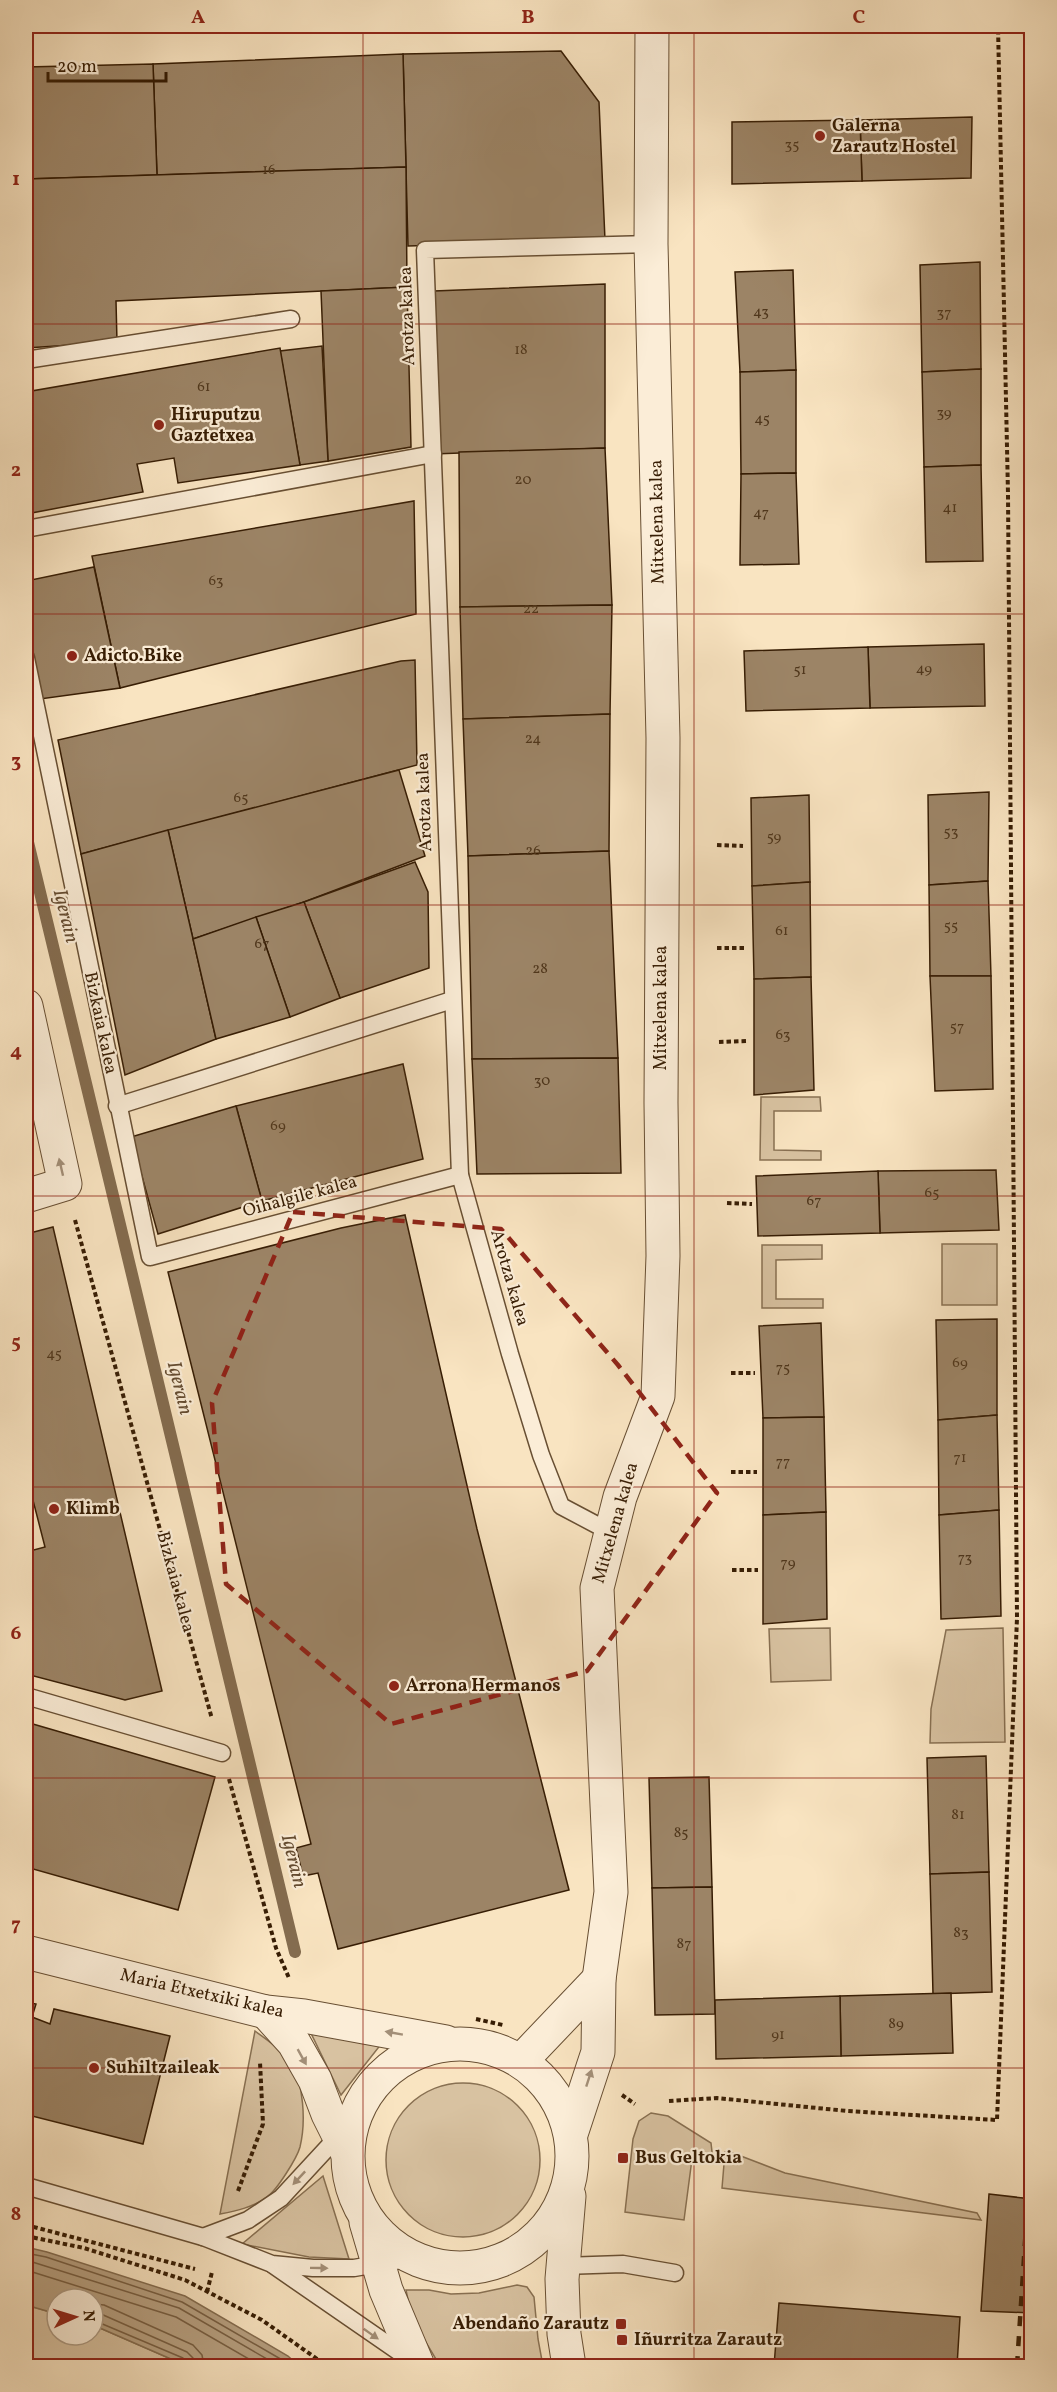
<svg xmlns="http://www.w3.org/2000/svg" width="1057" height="2392" viewBox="0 0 1057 2392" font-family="Vollkorn,serif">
<rect width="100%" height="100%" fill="#f9e4c1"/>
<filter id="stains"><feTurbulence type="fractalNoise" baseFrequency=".00333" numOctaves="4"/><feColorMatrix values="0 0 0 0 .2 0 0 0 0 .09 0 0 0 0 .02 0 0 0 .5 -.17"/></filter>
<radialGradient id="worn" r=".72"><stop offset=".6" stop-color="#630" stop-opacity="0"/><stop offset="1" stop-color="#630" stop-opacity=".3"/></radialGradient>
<g fill="#d8c2a1" stroke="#887052" stroke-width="1.5">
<path d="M761 1097H820L821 1111H774V1150L821 1151V1160H760Z"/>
<rect x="942" y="1244" width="55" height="61"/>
<path d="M762 1245H822V1259L776 1260V1299H823V1308H762Z"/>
<path d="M830 1628 831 1680 771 1682 769 1629Z"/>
<path d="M1003 1628 1005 1742 930 1743 931 1709 946 1630Z"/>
<path d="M306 2023 382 2043 341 2095Z"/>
<path d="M255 2031C267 2040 281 2049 290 2061 304 2083 306 2122 300 2147 297 2158 277 2190 267 2197 254 2207 236 2211 220 2214Z"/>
<circle cx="463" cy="2160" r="77"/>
<path d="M651 2113 668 2116 711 2143 713 2161 692 2159 684 2220 625 2212 633 2139 639 2121Z"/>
<path d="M725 2152 733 2153 785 2173 977 2213 981 2220 722 2188Z"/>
<path d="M323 2176 349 2259 309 2257 242 2244Z"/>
<path d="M517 2285 527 2287 534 2297 538 2339 543 2366H440L412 2319 406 2290H429L451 2294 479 2293Z"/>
<path d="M26 2305 57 2314V2335H93V2325L187 2366H26Z"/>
</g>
<path fill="#b7a081" stroke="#846c4f" stroke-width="1.5" d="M26 2247 47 2252 185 2296 288 2356 299 2366H187L93 2325V2299H57V2314L26 2305Z"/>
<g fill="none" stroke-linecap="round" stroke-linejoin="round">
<g stroke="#775e42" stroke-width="1.5">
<path d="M26 2253 46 2257 182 2302 284 2361 291 2366"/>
<path d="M26 2260 179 2308 279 2366"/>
<path d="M26 2270 176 2317 261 2366"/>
<path d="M93 2304 104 2305 193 2345 202 2355 204 2366"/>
<path d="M93 2313 101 2314 187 2352 193 2358 195 2366"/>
<path d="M93 2320 183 2358 187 2366"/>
</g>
<path stroke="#846c4f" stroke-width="12" d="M26 834 295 1952"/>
</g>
<g fill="#9c8466" stroke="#371d04" stroke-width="1.5">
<path d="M561 51 599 102 605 240 408 246 403 54Z"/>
<path d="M403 54 406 167 157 175 153 64Z"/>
<path d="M153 64 157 175 26 179V67Z"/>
<path d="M972 117 971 178 862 181 860 120Z"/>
<path d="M860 120 862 181 732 184V122Z"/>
<path d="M406 167 407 287 116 301 117 342 26 348V179Z"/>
<path d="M980 262 981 369 922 372 920 265Z"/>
<path d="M793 270 796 370 740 372 735 272Z"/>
<path d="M605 284V448L433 454 434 291Z"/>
<path d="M407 287 411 447 328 461 321 291Z"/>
<path d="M322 346 328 461 300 465 280 351Z"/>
<path d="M280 348 300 465 178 483 174 458 137 464 143 492 26 514V392Z"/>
<path d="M981 369V465L924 467 922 372Z"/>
<path d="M796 370V473L741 474 740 372Z"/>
<path d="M605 448 612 605 460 607 459 452Z"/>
<path d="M981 465 983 561 926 562 924 467Z"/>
<path d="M796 473 799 564 740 565 741 474Z"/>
<path d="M414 501 416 614 120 688 92 556Z"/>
<path d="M94 567 120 688 40 699 26 625V581Z"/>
<path d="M612 605 610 714 463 719 460 607Z"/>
<path d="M984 644 985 706 870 708 868 647Z"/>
<path d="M868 647 870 708 746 711 744 651Z"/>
<path d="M415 660 417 765 81 854 58 740 401 661Z"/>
<path d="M610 714 609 851 468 856 463 719Z"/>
<path d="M399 770 425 856 304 902 193 939 168 830Z"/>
<path d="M989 792 988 881 929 885 928 795Z"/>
<path d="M809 795 810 882 752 886 751 798Z"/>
<path d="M168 830 216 1039 125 1075 81 854Z"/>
<path d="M609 851 618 1058 472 1059 468 856Z"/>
<path d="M415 862 428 892 429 968 340 998 304 902Z"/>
<path d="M988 881 991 976H930L929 885Z"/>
<path d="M810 882 811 977 754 979 752 886Z"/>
<path d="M304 902 340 998 290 1017 256 917Z"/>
<path d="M256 917 290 1017 216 1039 193 939Z"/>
<path d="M930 976H991L993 1089 935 1091Z"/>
<path d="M811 977 814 1090 754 1095V979Z"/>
<path d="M618 1058 621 1173 477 1174 472 1059Z"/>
<path d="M403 1064 423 1159 262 1201 236 1106Z"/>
<path d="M236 1106 262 1201 158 1234 131 1137Z"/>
<path d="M996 1170 999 1230 880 1233 878 1171Z"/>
<path d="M878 1171 880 1233 758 1236 756 1176Z"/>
<path d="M405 1215 477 1529 569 1890 338 1949 318 1873 303 1876 296 1848 311 1844 168 1272 341 1228Z"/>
<path d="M53 1227 162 1691 125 1700 26 1674V1552L45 1547 26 1473V1234Z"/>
<path d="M997 1319V1415L938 1420 936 1320Z"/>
<path d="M821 1323 824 1417 763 1418 759 1326Z"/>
<path d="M997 1415 999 1510 939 1515 938 1420Z"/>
<path d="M824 1417 826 1512 763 1515V1418Z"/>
<path d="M999 1510 1001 1616 941 1619 939 1515Z"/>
<path d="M826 1512 827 1619 763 1624V1515Z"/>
<path d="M26 1722 215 1777 178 1910 26 1867Z"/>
<path d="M986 1756 989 1872 930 1874 927 1758Z"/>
<path d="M709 1777 712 1887 652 1888 649 1778Z"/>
<path d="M989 1872 992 1992 933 1994 930 1874Z"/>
<path d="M712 1887 715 2014 655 2015 652 1888Z"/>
<path d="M951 1993 953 2053 841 2056 840 1996Z"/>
<path d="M840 1996 841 2056 716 2059 715 2000Z"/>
<path d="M26 2002 36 2004 32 2017 50 2024 54 2009 170 2036 143 2144 28 2115 32 2101 26 2099Z"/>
<path d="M989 2194 1032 2199V2313L981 2311Z"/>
<path d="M779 2303 960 2317 957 2366H774Z"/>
</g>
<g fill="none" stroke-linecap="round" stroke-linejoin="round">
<g stroke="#684f33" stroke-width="19">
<g id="service">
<path d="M26 360 291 319"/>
<path d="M26 529 433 454"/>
<path d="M26 658 150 1257 460 1175"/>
<path d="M117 1106 452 1000"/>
<path d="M612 1533 561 1506 541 1455 510 1354 460 1175 425 250 651 244"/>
<path d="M26 1696 222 1753"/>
<path d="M26 2186 203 2237 272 2264 313 2268H354L412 2258"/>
<path d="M203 2237 248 2220 281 2198 354 2119"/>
<path d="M273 2265 412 2361"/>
<path d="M563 2266 623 2264 675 2273"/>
</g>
</g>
<g stroke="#684f33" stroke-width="35">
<g id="minor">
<path d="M26 1006 65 1184 26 1196"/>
<path d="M26 1952 266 2012 304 2016 446 2042"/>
<path d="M266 2012 294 2043 315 2080 328 2114 347 2152"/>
<circle cx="460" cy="2156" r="112"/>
<path d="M521 2061 599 1979"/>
<path d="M571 2134 598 2052 599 1979 611 1892 597 1588 620 1497 658 1396 663 1256 661 1103 663 738 651 244 652 26"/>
<path d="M569 2196 562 2279 564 2334 569 2366"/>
<path d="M366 2222 386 2290 418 2366"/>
</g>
</g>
<g stroke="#371d04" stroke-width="4" stroke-dasharray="4.5 3" stroke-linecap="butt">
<path d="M717 845 743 846"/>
<path d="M717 948H745"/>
<path d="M719 1042 747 1041"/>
<path d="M727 1203 752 1204"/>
<path d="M75 1220 212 1719"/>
<path d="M731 1373H755"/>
<path d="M731 1472H757"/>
<path d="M732 1570H758"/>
<path d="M229 1779 276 1948 289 1978"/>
<path d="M476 2019 503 2025"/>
<path d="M622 2095 635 2104"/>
<path d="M669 2101 717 2098 847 2111 997 2120 1017 1618 1008 494 998 26"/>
<path d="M238 2191 263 2124 260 2062"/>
<path d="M26 2225 195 2269"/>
<path d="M26 2236 84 2248 185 2280 262 2320 327 2366"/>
<path d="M207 2292 212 2272"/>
</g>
<use href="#service" stroke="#fbedd7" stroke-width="16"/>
<use href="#minor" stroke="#fbedd7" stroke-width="33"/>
<g stroke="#371d04" stroke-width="4.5" stroke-dasharray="10 10" stroke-linecap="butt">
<path d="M1025 26 1032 355"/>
<path d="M1017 2366 1032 2134"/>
</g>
</g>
<defs><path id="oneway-solid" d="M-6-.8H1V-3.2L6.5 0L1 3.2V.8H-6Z" transform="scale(1.5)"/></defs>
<g fill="#a38f78">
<use href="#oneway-solid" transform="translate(61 1167) rotate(-103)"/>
<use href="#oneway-solid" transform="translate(394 2033) rotate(-170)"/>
<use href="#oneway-solid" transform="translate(302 2057) rotate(61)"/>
<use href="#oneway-solid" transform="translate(589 2078) rotate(-72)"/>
<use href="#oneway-solid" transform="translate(299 2178) rotate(133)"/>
<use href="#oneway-solid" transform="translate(319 2268) rotate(1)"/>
<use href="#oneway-solid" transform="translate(371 2334) rotate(35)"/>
</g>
<path fill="none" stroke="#8f2418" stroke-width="4.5" stroke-dasharray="12 8" stroke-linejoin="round" d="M293 1212 501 1229 618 1365 717 1493 587 1671 391 1724 226 1584 212 1403Z"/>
<path fill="none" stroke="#8f2418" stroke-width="1.5" stroke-opacity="0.55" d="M363 26V2366M694 26V2366M26 324H1032M26 614H1032M26 905H1032M26 1196H1032M26 1487H1032M26 1778H1032M26 2068H1032"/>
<g fill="#8f2418" stroke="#fbedd7" stroke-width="2">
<circle cx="820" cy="136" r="6"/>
<circle cx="159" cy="425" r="6"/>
<circle cx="72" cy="656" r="6"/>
<circle cx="54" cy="1509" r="6"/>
<circle cx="394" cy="1686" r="6"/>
<circle cx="94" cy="2068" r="6"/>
<rect x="617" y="2152" width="12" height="12" rx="3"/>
<rect x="615" y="2318" width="12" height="12" rx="3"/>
<rect x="616" y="2334" width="12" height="12" rx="3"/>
</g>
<g text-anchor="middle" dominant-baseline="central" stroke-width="4.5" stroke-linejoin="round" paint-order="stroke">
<g font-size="15" fill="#50371c">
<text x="792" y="145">35</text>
<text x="269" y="170">16</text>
<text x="761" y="312">43</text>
<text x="944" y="313">37</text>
<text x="521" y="350">18</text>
<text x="204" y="387">61</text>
<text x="944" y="413">39</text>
<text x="762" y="419">45</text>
<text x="523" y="480">20</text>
<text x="950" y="508">41</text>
<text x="761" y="513">47</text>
<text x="216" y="581">63</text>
<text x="531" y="609">22</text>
<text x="924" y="669">49</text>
<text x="800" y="670">51</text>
<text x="533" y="739">24</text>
<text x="241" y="798">65</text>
<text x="951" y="832">53</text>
<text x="774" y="837">59</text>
<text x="533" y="851">26</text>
<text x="951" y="926">55</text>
<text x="782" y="931">61</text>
<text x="262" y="944">67</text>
<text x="540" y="969">28</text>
<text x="957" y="1027">57</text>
<text x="783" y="1035">63</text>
<text x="542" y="1081">30</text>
<text x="278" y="1126">69</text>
<text x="932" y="1193">65</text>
<text x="814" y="1201">67</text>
<text x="54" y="1354">45</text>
<text x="960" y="1363">69</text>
<text x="783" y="1368">75</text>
<text x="960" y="1458">71</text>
<text x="783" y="1462">77</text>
<text x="965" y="1558">73</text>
<text x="788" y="1563">79</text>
<text x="958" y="1815">81</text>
<text x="681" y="1833">85</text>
<text x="961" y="1933">83</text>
<text x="684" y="1944">87</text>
<text x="896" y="2024">89</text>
<text x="778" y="2035">91</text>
</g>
<g font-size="18" font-weight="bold" fill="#371d04" stroke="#fbedd7" text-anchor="start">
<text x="832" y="126">Galerna<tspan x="832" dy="21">Zarautz Hostel</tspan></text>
<text x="171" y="415">Hiruputzu<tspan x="171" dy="21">Gaztetxea</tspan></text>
<text x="84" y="656">Adicto.Bike</text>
<text x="66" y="1509">Klimb</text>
<text x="406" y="1686">Arrona Hermanos</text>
<text x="106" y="2068">Suhiltzaileak</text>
<text x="635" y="2158">Bus Geltokia</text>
<text x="609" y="2324" text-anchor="end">Abendaño Zarautz</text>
<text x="634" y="2340">Iñurritza Zarautz</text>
</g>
<g font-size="18" fill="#371d04" stroke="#fbedd7">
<text transform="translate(408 316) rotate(-92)">Arotza kalea</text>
<text transform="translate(658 522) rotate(-91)">Mitxelena kalea</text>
<text transform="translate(425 802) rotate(-92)">Arotza kalea</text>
<text transform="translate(661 1008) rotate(-90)">Mitxelena kalea</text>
<text transform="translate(100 1023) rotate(78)">Bizkaia kalea</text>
<text transform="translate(300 1197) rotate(-15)">Oihalgile kalea</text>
<text transform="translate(509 1278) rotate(74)">Arotza kalea</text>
<text transform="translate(616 1523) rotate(-74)">Mitxelena kalea</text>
<text transform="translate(175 1582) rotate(75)">Bizkaia kalea</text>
<text transform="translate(202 1994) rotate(13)">Maria Etxetxiki kalea</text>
</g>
<g font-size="20" font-style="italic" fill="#644b30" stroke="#fbedd7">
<text transform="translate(65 916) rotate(76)">Igerain</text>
<text transform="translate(179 1388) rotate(76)">Igerain</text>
<text transform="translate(293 1861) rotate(76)">Igerain</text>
</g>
</g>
<rect width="1057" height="2392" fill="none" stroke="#f9e4c1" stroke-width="66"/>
<g transform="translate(75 2317) rotate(86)"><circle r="28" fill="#fbedd7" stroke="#ad9a83" stroke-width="1.5"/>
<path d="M0-4.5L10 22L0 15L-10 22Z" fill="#8f2418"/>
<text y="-9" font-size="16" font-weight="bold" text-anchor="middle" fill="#371d04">N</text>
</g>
<path d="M48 72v9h118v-9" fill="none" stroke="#371d04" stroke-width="3"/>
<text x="57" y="72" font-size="18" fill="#371d04" stroke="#fbedd7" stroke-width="4.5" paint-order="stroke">20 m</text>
<rect x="33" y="33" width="991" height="2326" fill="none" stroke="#8f2418" stroke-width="2"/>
<g font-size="20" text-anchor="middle" font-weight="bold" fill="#8f2418">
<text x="198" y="23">A</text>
<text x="528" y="23">B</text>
<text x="859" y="23">C</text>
<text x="16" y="185">1</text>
<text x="16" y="476">2</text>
<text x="16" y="767">3</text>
<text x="16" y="1057">4</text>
<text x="16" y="1348">5</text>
<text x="16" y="1639">6</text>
<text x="16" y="1930">7</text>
<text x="16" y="2220">8</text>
</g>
<rect width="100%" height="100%" filter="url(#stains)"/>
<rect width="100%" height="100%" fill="url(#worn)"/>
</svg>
